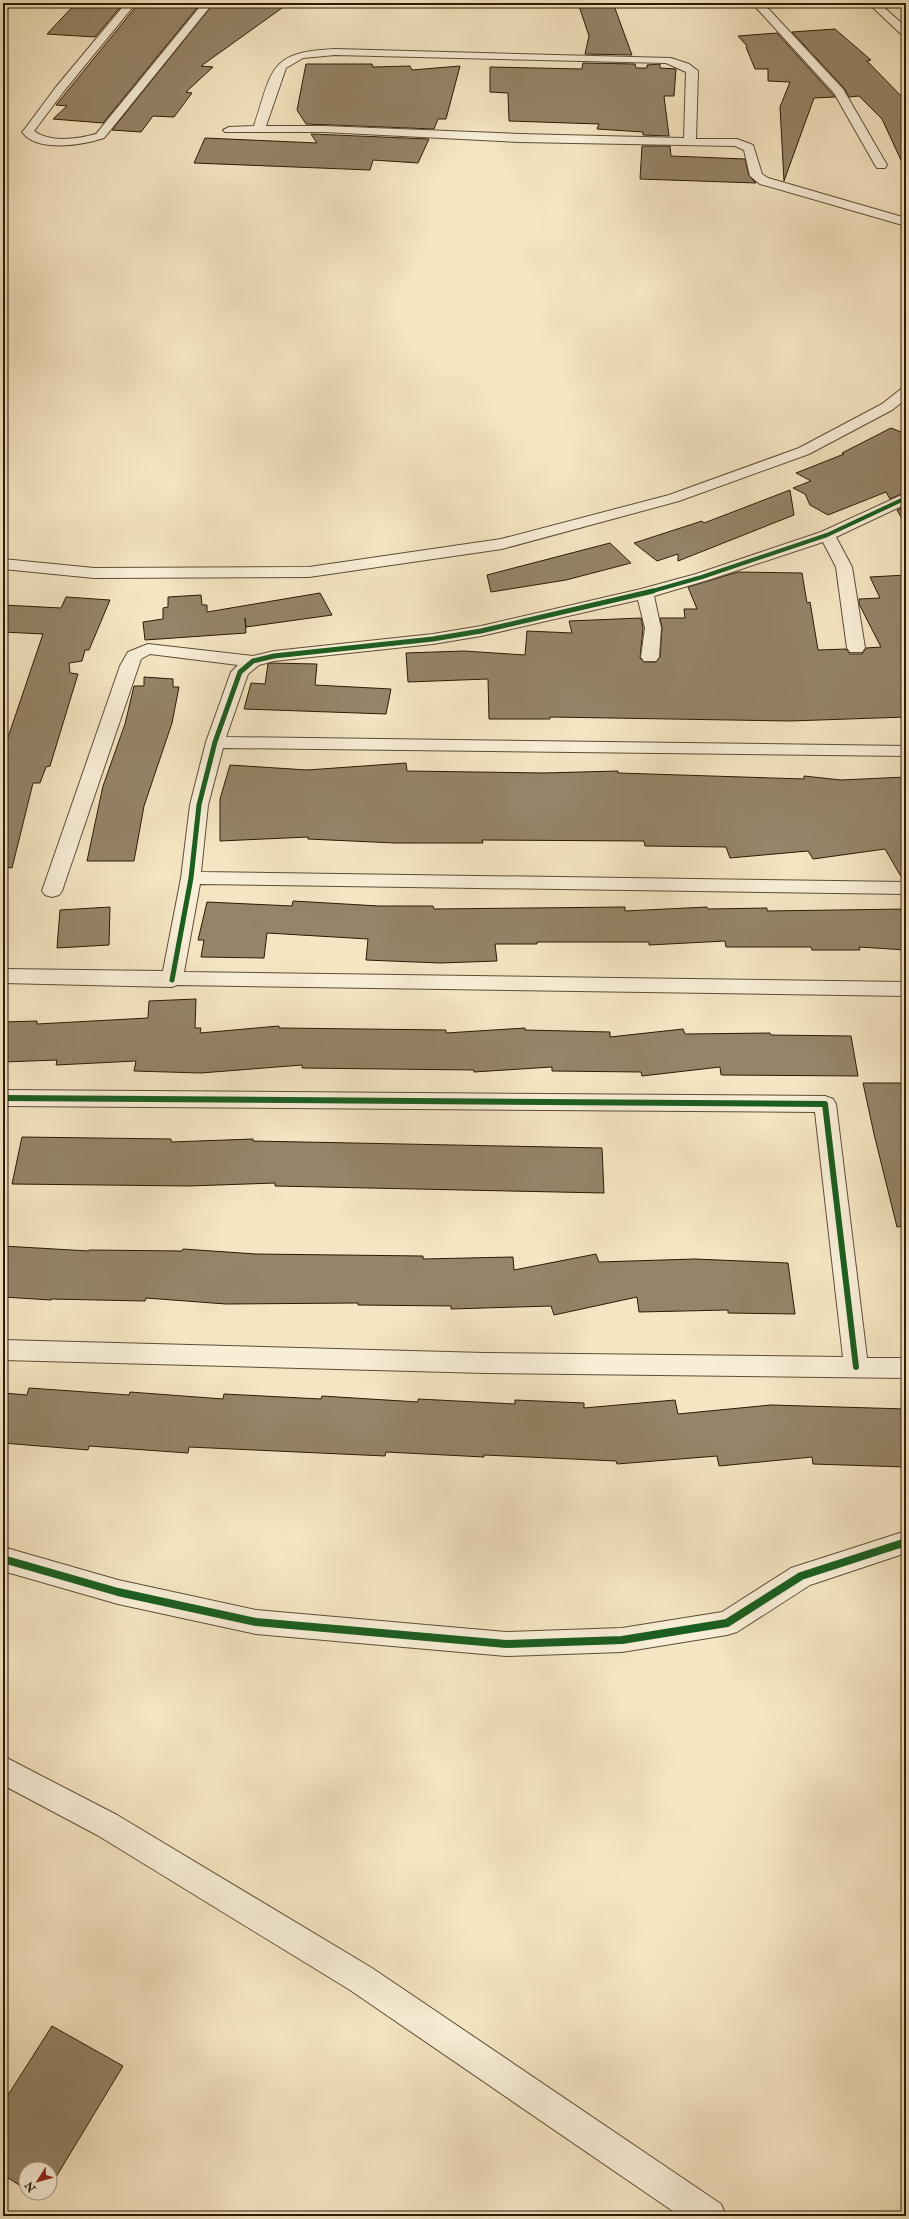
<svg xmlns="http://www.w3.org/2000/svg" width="909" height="2219" viewBox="0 0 909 2219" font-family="'IM FELL Double Pica',serif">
<rect width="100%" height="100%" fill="#f5e5c2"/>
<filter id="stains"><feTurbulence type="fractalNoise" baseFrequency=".005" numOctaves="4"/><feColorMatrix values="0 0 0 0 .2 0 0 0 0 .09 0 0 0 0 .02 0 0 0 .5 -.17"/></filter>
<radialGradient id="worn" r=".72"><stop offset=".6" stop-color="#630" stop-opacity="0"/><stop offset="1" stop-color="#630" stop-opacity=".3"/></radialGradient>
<g fill="#958468" stroke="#2c1a06">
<path d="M76 3H107L123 4 95 37 47 34Z"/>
<path d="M139 3H201L103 123 53 119 67 106 56 105Z"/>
<path d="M214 3H289L201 66 213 67 186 92 192 93 174 117 153 116 141 132 112 130Z"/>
<path d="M578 3H613L632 55 585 54 589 36Z"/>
<path d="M835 29 871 60 867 61 906 101V171L882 119 859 96 849 97 844 88 792 32Z"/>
<path d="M777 33 835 97 814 98 784 181 780 107 790 82 768 81V69H755L746 47 747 46 738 36Z"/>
<path d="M583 63 635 64 636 68H647V65L660 64V68L676 69 674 96H664L669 136 643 135V132L597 129 599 124 509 121 508 93 490 92V67L582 69Z"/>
<path d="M306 64H372L373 67 410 66 412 70 460 66 446 119H438L434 129 306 124 297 110Z"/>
<path d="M311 134 429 139 418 163 373 160 370 170 194 163 205 138 317 143Z"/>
<path d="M642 146H670L671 156 745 159 749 176 756 183 640 179Z"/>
<path d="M891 428 906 434V492L890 499 886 492 828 515 810 505 805 494 793 488 811 481 796 473 844 454 842 453Z"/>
<path d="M790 490 794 515 678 561V554L657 561 634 543 702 521 704 523Z"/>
<path d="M906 506V526L897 510Z"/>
<path d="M610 543 631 563 566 580 491 592 487 575Z"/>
<path d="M738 572 802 573 807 603 810 602 818 650 846 649 850 654H862L866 648 881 647 859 604V599L880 598 870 577 906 575V717L790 721 550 717V719H489L488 679 408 682 406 653 464 651 525 655 527 631 572 633 569 621 641 618 643 628 640 658 644 662H656L660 657 662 628 660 618H685L684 609H697L688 587Z"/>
<path d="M320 593 332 615 246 627 245 618 246 633 145 640 143 622 163 619V608L168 607V597L201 595 202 605H207V612Z"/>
<path d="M66 597 110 600 89 650H85L82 661 69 663 70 673 78 674 50 766 46 767 40 783H33L12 868 3 867V752L43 634 3 632V605L61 608Z"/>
<path d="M271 663 317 664 315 685 391 689 386 714 244 709 251 683 265 684 268 664Z"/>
<path d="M144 677 173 679V687H179L172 723 144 806 134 861H87L103 786 125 724 134 686H144Z"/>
<path d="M406 763 407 771 544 773 618 771V773L804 779V776L841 780 906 777V880H903L885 849 813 859 808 851 730 858 726 847 645 846 644 841 482 840 483 843H395L308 839V837L220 841V799L230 765 307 770Z"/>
<path d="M293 901 379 906H433L434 909 625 907V911L707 907 708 909 767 908V911L906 909V950L859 947 860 950H812L811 947H726L725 941 649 945V942H537V944H495L497 961 440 963 366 960 368 939 267 933 264 958 201 957 204 940H198L207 902 292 906Z"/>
<path d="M110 907 109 945 57 948 60 910Z"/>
<path d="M196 999 195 1028H201L200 1033 279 1026V1028L446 1030V1033L525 1028V1030L610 1032V1037L683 1029 685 1034 770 1033 771 1035 851 1036 858 1076 721 1075 720 1067 642 1076 641 1072 552 1071V1067L474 1072V1070L302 1068V1065L201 1073 134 1071 136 1061 56 1065 57 1060 3 1062V1022L37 1021V1024L148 1018 149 1001Z"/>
<path d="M863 1083H906V1226L897 1227 874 1134Z"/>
<path d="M22 1137 171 1139V1142L253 1139V1141L602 1148 604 1193 275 1186V1183L189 1186 12 1184Z"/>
<path d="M3 1246 89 1251V1250L182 1251 183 1249 256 1254 423 1256V1259L513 1257 514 1270 596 1254 599 1262 695 1259 788 1263 795 1314 728 1313V1310L639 1312 637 1297 554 1315 551 1306 451 1309V1306L358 1305V1303L226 1304 146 1298 145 1301 51 1299V1300L3 1297Z"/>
<path d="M29 1388 129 1395 130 1392 223 1399 224 1394 321 1399 322 1396 418 1402V1399L515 1404V1400L584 1403V1408L675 1400 678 1414 771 1405 906 1409V1467L813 1464 812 1457 719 1466 717 1456 617 1464 616 1461 484 1455V1457L386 1452 385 1456 189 1447 188 1453 89 1446 88 1450 3 1443V1393L27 1395Z"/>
<path d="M52 2026 123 2066 50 2187V2169H26V2189L3 2175V2103Z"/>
</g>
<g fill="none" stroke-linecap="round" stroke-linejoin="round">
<g stroke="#5e4d35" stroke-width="2">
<g id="minor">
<path d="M126 3H136L64 91 34 131C50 143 78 139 96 134L203 3H213L104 138C83 145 37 153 22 132L24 130 56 87Z"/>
<path d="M752 3H763L843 89 887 165 885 168H877L875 165 834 93Z"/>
<path d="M335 49 671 58 689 64 698 71 696 139H737L753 145 762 174 768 178 906 218V226L760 184 750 176 744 150 735 146 520 142 324 132H225L223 130 229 127 254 126C273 69 268 52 335 49ZM335 55 666 63 686 72 684 138 520 134 324 126H266L286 68 303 58Z"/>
<path d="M906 493V504L836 537 852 567 865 648 862 652H850L847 648 836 567 823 542 708 580 654 596 661 628 659 657 656 661H644L641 657 645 628 638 600 481 636 433 644 274 661 259 665 248 674 226 737 906 746V756L223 748 208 805 201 872 906 882V894L200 884 184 972 906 982V996L177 985 172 987 3 983V969L163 971 181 878 190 805 206 742 231 672 238 665 150 654 141 659 62 891 59 895 52 897 45 895 42 891 120 666 128 652 148 644 253 656 274 651 433 634 481 626 641 589 696 574 821 532Z"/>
<path d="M3 1090 825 1096 833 1099 836 1104 867 1358H906V1378L485 1373 3 1360V1340L485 1353 843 1357 815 1112 3 1106Z"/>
<path d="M906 1531V1553L810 1585 737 1632 727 1635 622 1652 506 1656 256 1634 118 1604 3 1571V1547L118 1580 256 1610 506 1632 622 1628 722 1612 791 1568Z"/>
<path d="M3 1756 117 1815 372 1968 721 2204 726 2216H680L350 1990 97 1835 3 1785Z"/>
</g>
</g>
<g stroke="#5e4d35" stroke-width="2">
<g id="tertiary">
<path d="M868 3H879L906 27V36L902 35Z"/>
<path d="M906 388V399L892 410 809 454 679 501 502 549 309 577 94 578 3 569V559L94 568 309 567 501 539 669 495 799 448 882 404 901 389Z"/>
</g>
</g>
<use href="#minor" fill="#f8eed7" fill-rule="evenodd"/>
<use href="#tertiary" fill="#f8eed7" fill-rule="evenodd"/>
<g stroke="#f8eed7" stroke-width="5.5">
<path id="cycleway-far3" d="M649 592 702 577 827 535 906 498"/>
</g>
<g stroke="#f8eed7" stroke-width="7">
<path id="cycleway-far2" d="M172 980 191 878 199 805 215 742 240 672 253 661 274 656 433 639 481 631 653 591"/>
</g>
<g stroke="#f8eed7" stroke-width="9">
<g id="cycleway-far1">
<path d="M3 1098 825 1104 856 1367"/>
<path d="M900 1544 906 1542"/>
</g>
</g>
<g stroke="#f8eed7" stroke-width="10">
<path id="cycleway" d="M3 1559 118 1592 256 1622 506 1644 622 1640 727 1623 801 1576 903 1543"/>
</g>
<use href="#cycleway-far3" stroke="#1b5e20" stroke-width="4"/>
<use href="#cycleway-far2" stroke="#1b5e20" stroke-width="5"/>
<use href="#cycleway-far1" stroke="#1b5e20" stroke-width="6"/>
<use href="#cycleway" stroke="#1b5e20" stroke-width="8"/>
</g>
<rect width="909" height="2219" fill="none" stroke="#f5e5c2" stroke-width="16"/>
<rect x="4" y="4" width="901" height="2211" fill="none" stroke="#2c1a06" stroke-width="2"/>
<rect x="8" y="8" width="893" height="2203" fill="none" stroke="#2c1a06"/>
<g transform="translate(38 2181) rotate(233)"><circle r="19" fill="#f8eed7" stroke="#a69983"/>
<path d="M0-3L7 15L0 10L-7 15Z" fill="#8f2418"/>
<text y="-6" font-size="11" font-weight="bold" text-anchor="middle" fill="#2c1a06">N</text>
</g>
<rect width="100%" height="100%" filter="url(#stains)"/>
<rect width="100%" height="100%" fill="url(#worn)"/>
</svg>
